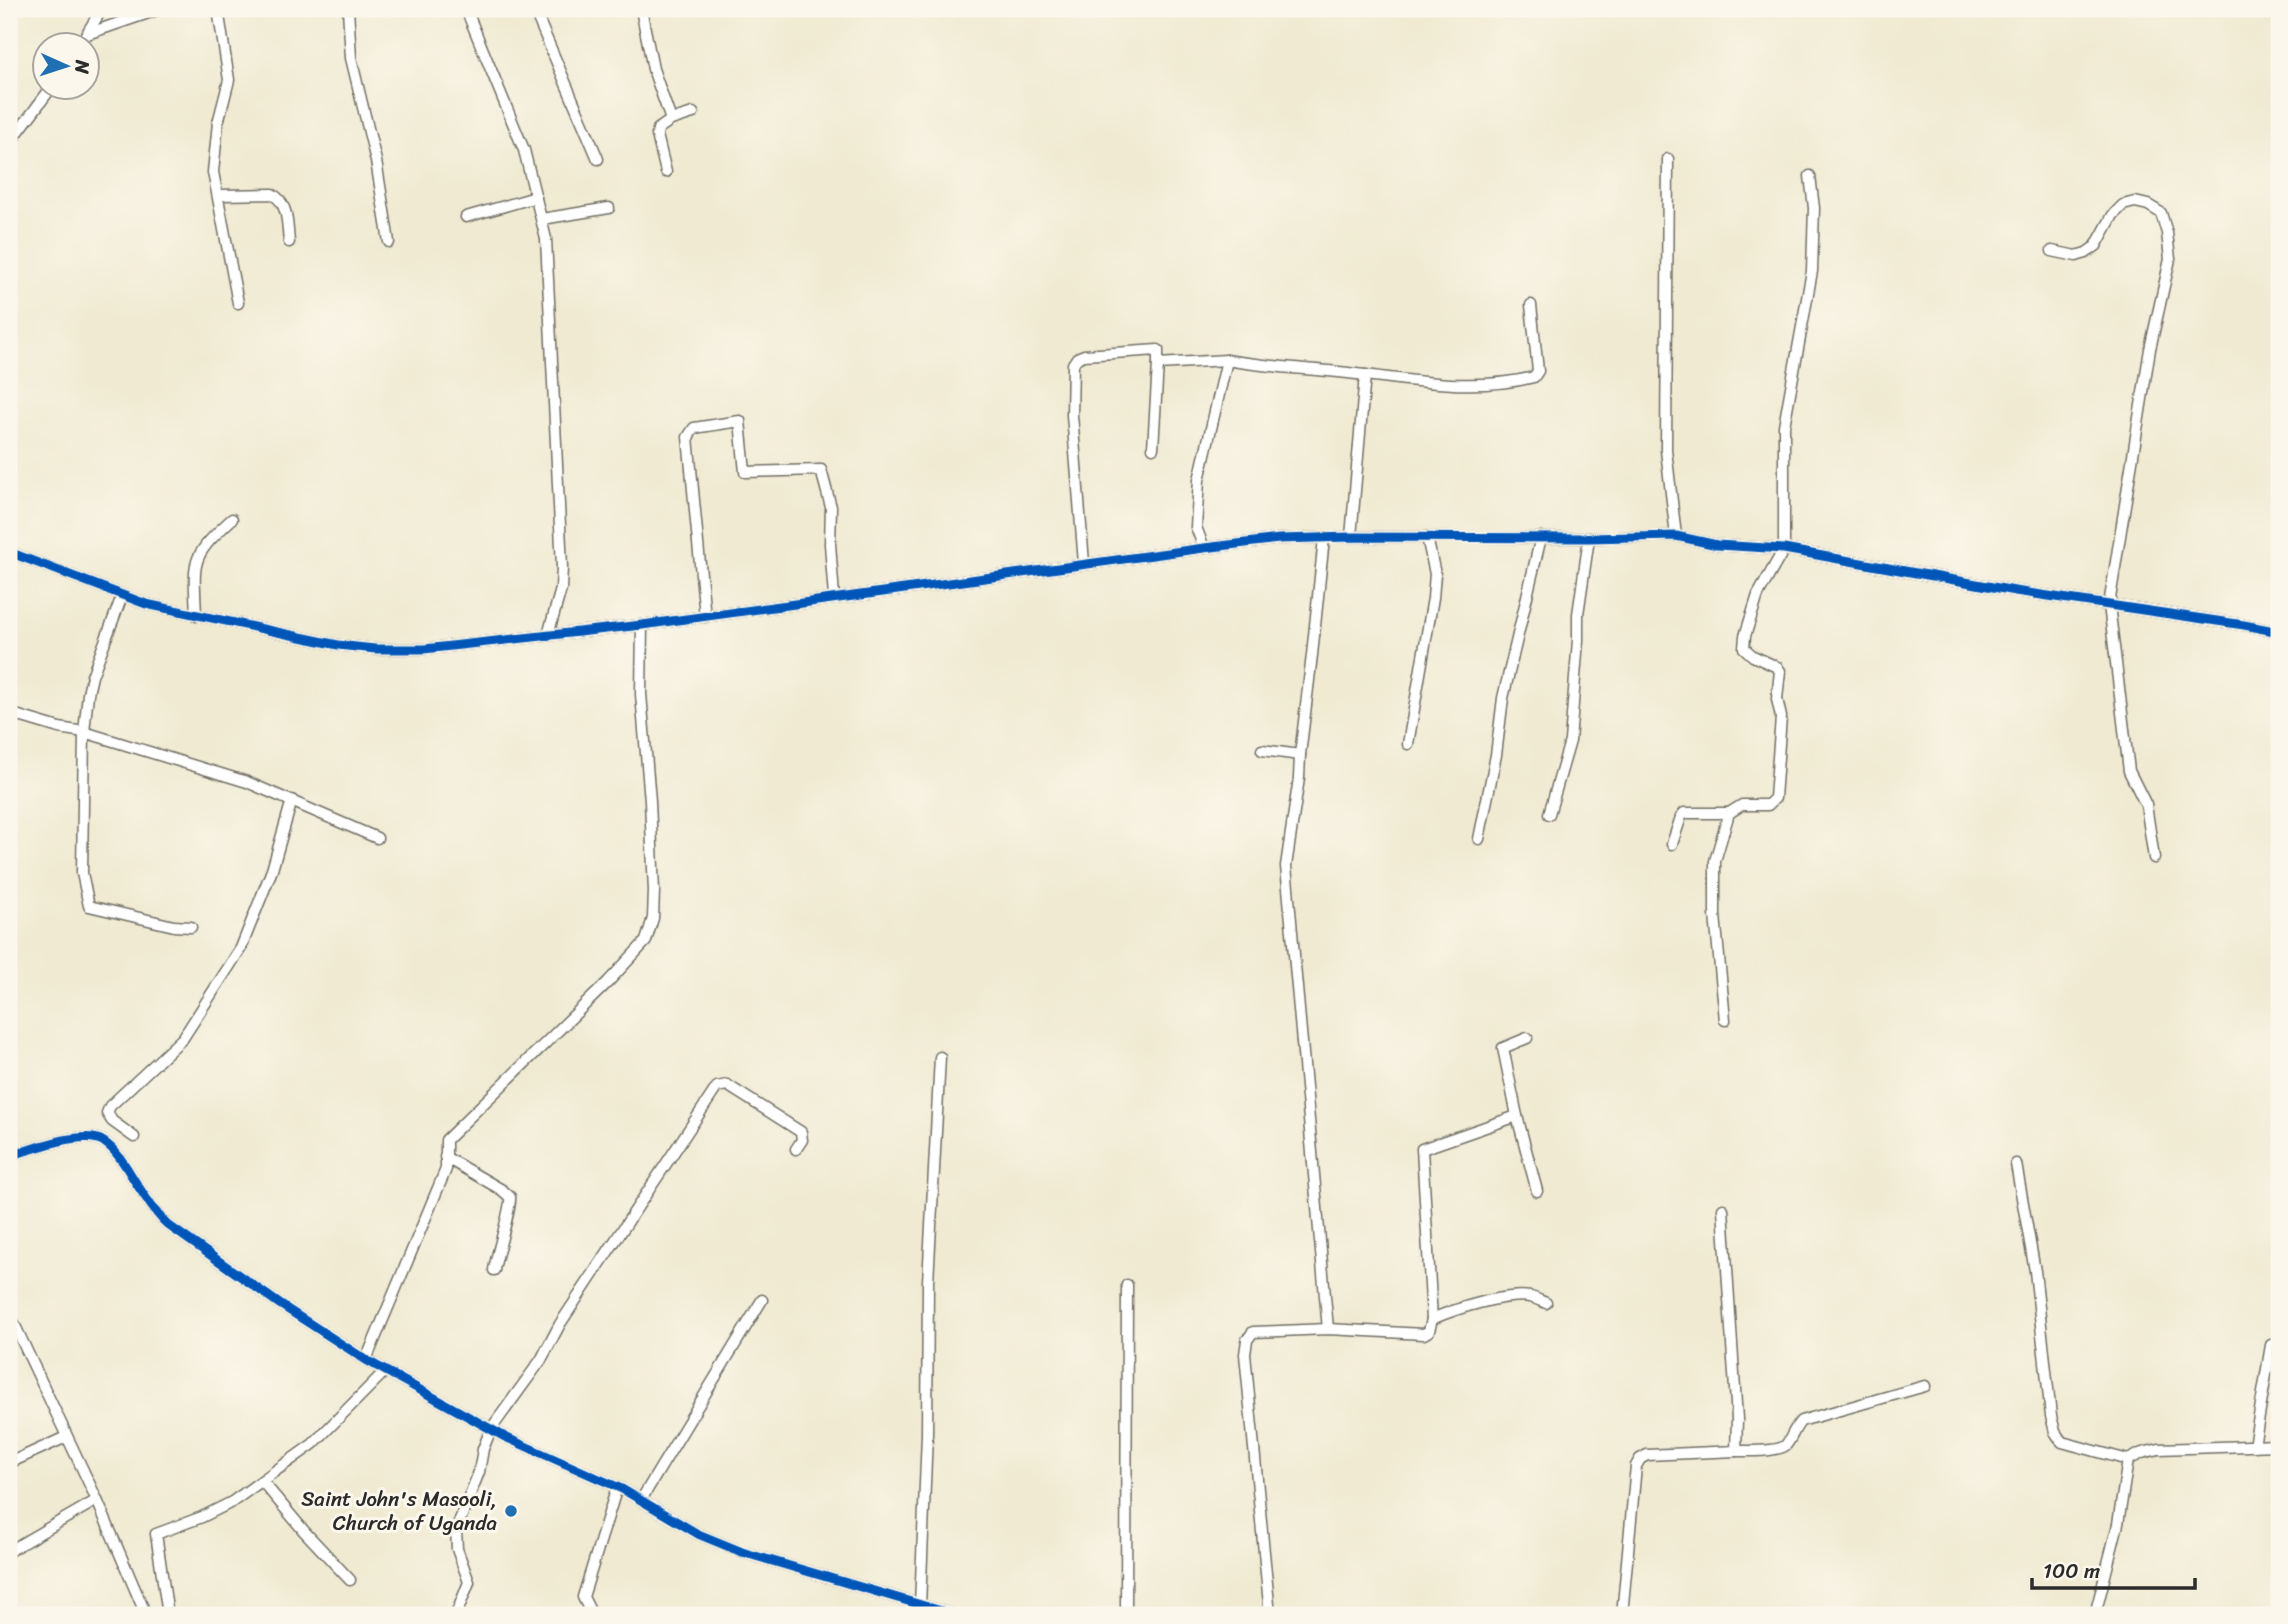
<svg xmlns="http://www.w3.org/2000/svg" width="2288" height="1624" viewBox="0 0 2288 1624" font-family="Sriracha,sans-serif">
<rect width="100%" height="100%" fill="#fbf7ec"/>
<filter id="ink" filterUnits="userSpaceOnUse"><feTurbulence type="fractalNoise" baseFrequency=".0143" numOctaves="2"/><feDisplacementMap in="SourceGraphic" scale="14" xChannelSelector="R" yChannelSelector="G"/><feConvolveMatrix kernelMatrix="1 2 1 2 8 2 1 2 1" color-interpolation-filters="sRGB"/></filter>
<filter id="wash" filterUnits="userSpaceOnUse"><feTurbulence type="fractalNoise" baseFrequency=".00686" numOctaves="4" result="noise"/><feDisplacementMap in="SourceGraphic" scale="28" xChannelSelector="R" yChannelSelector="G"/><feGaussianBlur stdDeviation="1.57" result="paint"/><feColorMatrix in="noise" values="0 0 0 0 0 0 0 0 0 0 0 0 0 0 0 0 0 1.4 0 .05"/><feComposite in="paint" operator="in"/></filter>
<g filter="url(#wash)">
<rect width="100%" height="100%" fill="#f0ead2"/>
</g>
<g filter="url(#ink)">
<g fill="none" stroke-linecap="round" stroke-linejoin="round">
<g stroke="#706e65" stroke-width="13">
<g id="minor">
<path d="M218 9 229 80 218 123 213 172 238 303"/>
<path d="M348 9 351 58 376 161 389 242"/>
<path d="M466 9 524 150 546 239 562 567 561 589 548 635"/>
<path d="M534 9 598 159"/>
<path d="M641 9 653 69 671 120"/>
<path d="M87 34 160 9"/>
<path d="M79 46 102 9"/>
<path d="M9 144 51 88"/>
<path d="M1668 159 1666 450 1676 536"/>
<path d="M666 172 657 135 658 129 671 120 693 113"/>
<path d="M219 195 272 194C289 203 287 225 289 242"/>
<path d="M466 217 536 197"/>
<path d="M542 219 609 208"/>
<path d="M2052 251 2076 256 2086 253 2096 246 2113 215 2123 205 2135 202 2148 205 2161 213 2167 233 2170 259 2150 349 2109 605 2129 771 2146 805 2154 858"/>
<path d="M1153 448 1158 364 1227 360"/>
<path d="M1351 537 1365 375"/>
<path d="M1324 538 1312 655 1300 755 1299 778 1286 866 1328 1329"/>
<path d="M1204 548 1196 527 1199 480 1227 360C1272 368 1319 369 1365 375 1422 382 1477 391 1534 377L1538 371 1531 305"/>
<path d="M9 552 146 604 338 645 375 649H424L642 625 1204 548 1279 539 1351 537 1589 538 1676 536 1717 545 1784 549 2015 591 2244 625 2279 632"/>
<path d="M1084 563 1072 415 1073 364 1077 358 1084 355 1158 350V364"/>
<path d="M122 596 92 676 88 694 84 732 82 873 89 906 174 926 191 927"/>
<path d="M196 616C194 560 189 558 232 519"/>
<path d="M705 617 688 437 694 428 740 421 745 472 821 470 831 507 830 544 834 597"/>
<path d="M9 713 59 728 84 732 247 782 377 838"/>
<path d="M1408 744 1433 598 1435 574 1427 537"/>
<path d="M1262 750 1300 755"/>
<path d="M1549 814 1570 741 1578 640V614L1589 538"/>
<path d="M1479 839 1496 755 1503 698 1541 537"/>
<path d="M1672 844 1681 817 1684 813H1729"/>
<path d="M1725 1020 1715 915V861L1729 813 1742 805H1768L1775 798 1781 717 1777 699 1780 671 1777 667 1753 656 1744 648 1745 636 1758 595 1784 549V426L1812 271 1814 208 1810 176"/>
<path d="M1527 1038 1503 1048 1517 1116 1537 1191"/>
<path d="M134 1137 112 1121 107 1113 110 1106 183 1038 241 948 272 870 292 800"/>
<path d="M9 1156C31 1150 85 1128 104 1142 119 1152 128 1171 138 1186 147 1199 155 1214 168 1225L281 1305 366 1360 505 1437 622 1489 698 1534 742 1552 955 1615"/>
<path d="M445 1157 502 1190 510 1197C512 1206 496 1256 494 1270"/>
<path d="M2016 1164 2035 1271 2051 1416 2055 1432 2062 1442 2128 1460"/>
<path d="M9 1313 97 1500 146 1615"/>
<path d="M1432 1319C1455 1309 1505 1293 1530 1297 1535 1298 1541 1301 1546 1303"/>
<path d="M366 1360 446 1169V1140L608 982 646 941 653 918 654 891 650 801 641 694 642 625"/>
<path d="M2254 1446 2271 1345"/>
<path d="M1736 1451C1747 1451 1779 1452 1786 1445 1792 1438 1794 1428 1801 1421L1925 1386"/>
<path d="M9 1463 66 1437"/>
<path d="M262 1481 304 1531 350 1580"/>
<path d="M641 1500 762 1300"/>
<path d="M9 1551 97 1500"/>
<path d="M168 1615 156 1534 202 1517 232 1502 313 1444 385 1371"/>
<path d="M456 1615 469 1582 457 1549 456 1530 479 1472 483 1449 491 1429 541 1360 560 1324 717 1087 727 1085 801 1132 802 1140 796 1149"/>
<path d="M592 1615 583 1597 617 1487"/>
<path d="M917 1615 920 1606 927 1435 928 1282 940 1057"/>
<path d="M1126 1615 1127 1285"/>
<path d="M1270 1615 1245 1354 1247 1340 1253 1332 1328 1329 1424 1334 1429 1331 1432 1319 1422 1149 1517 1116"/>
<path d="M1622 1615 1636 1466 1640 1459 1647 1455 1736 1451 1737 1419 1723 1209"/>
<path d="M2095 1615 2118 1524 2128 1460 2142 1453 2159 1449 2279 1445"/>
</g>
</g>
<use href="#minor" stroke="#fff" stroke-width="10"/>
<g stroke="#fbf7ec" stroke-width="13">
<g id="cycleway">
<path d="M9 552 146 604 338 645 375 649H424L642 625 1204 548 1279 539 1351 537 1589 538 1676 536 1717 545 1784 549 2015 591 2244 625 2279 632"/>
<path d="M9 1156C31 1150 85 1128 104 1142 119 1152 128 1171 138 1186 147 1199 155 1214 168 1225L281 1305 366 1360 505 1437 622 1489 698 1534 742 1552 955 1615"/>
</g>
</g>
<use href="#cycleway" stroke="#0057b8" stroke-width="9"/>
</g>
</g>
<circle fill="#1f6fb2" stroke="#fbf7ec" stroke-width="2.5" cx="511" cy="1511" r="7"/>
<g text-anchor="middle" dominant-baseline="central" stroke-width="6" stroke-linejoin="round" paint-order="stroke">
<g font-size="21" fill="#2b2b2b" stroke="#fbf7ec" text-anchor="end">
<text x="497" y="1499">Saint John's Masooli,<tspan x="497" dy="24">Church of Uganda</tspan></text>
</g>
</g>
<rect width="2288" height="1624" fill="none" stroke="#fbf7ec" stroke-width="35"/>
<g transform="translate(66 66) rotate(93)"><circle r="33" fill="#fbf7ec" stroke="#a8a59f" stroke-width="2"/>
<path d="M0-5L12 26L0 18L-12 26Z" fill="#1f6fb2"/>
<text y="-10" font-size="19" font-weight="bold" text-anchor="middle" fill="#2b2b2b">N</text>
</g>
<path d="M2032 1578v10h163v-10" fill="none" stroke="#2b2b2b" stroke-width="3.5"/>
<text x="2043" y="1578" font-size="21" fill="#2b2b2b" stroke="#fbf7ec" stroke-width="5" paint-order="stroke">100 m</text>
</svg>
